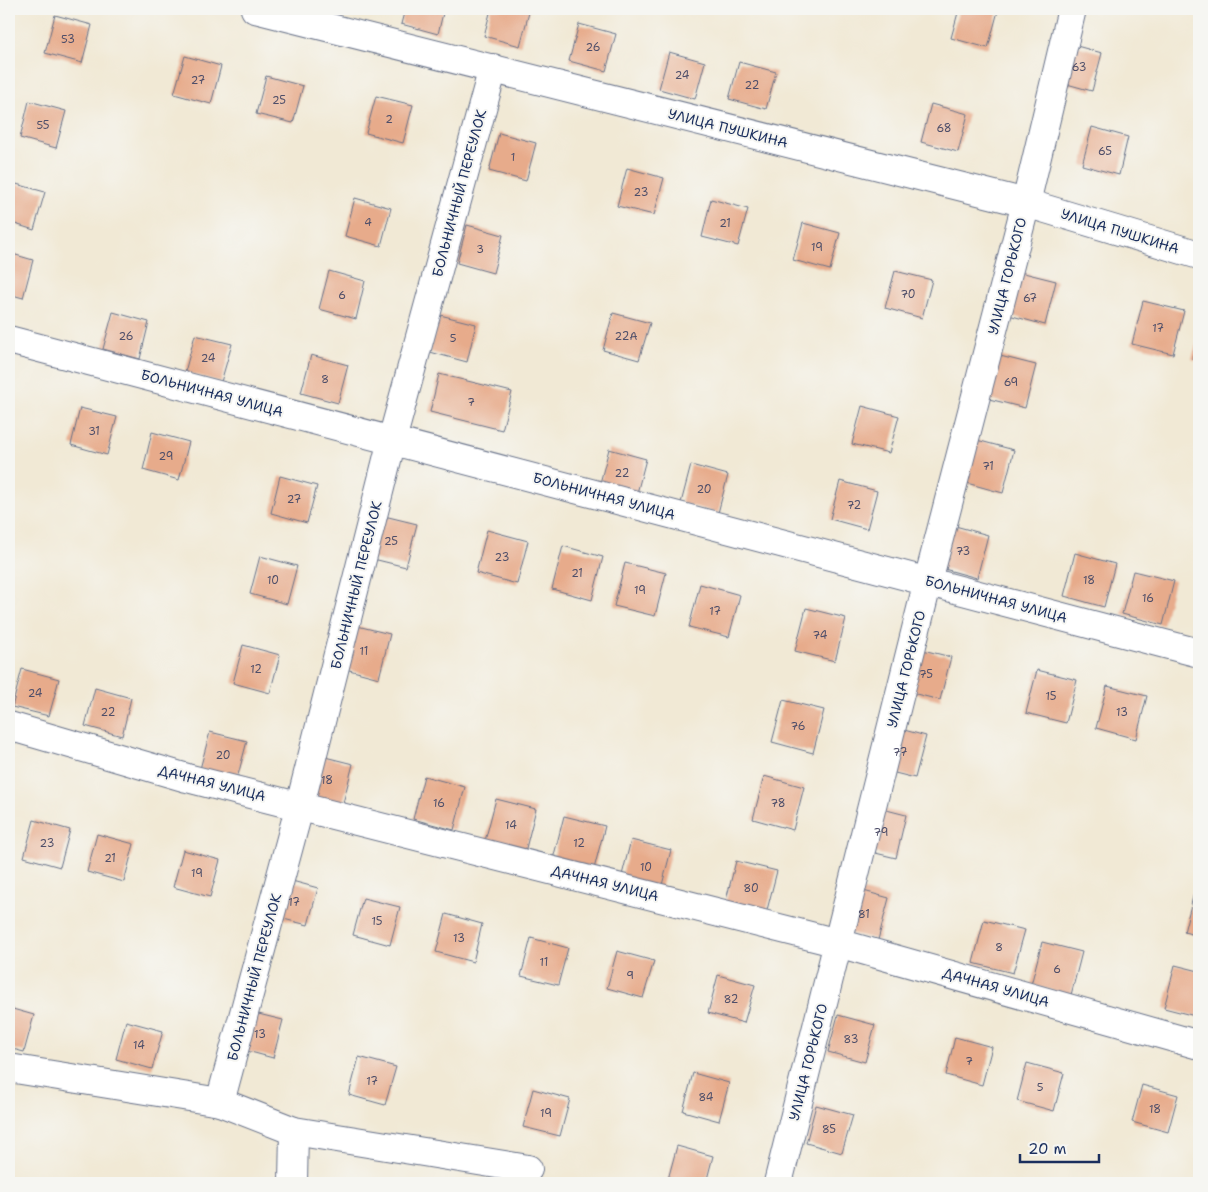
<svg xmlns="http://www.w3.org/2000/svg" width="1208" height="1192" viewBox="0 0 1208 1192" font-family="'Shantell Sans',sans-serif">
<rect width="100%" height="100%" fill="#f6f6f2"/>
<filter id="ink" filterUnits="userSpaceOnUse"><feTurbulence type="fractalNoise" baseFrequency=".02" numOctaves="2"/><feDisplacementMap in="SourceGraphic" scale="10" xChannelSelector="R" yChannelSelector="G"/><feConvolveMatrix kernelMatrix="1 2 1 2 8 2 1 2 1" color-interpolation-filters="sRGB"/></filter>
<filter id="wash" filterUnits="userSpaceOnUse"><feTurbulence type="fractalNoise" baseFrequency=".0096" numOctaves="4" result="noise"/><feDisplacementMap in="SourceGraphic" scale="20" xChannelSelector="R" yChannelSelector="G"/><feGaussianBlur stdDeviation="1.12" result="paint"/><feColorMatrix in="noise" values="0 0 0 0 0 0 0 0 0 0 0 0 0 0 0 0 0 1.4 0 .05"/><feComposite in="paint" operator="in"/></filter>
<g filter="url(#wash)">
<rect width="100%" height="100%" fill="#f1e9d5"/>
<g id="blocks">
<g fill="#e7ab8b">
<path d="M405 9H444L438 34 401 24Z"/>
<path d="M491 9H530L520 46 484 36Z"/>
<path d="M959 9 998 11 988 48 951 38Z"/>
<path d="M55 15 92 25 82 63 45 53Z"/>
<path d="M579 24 616 34 606 71 569 61Z"/>
<path d="M1066 43 1102 53 1092 91 1056 81Z"/>
<path d="M669 52 705 62 695 99 659 89Z"/>
<path d="M185 56 221 66 211 104 174 94Z"/>
<path d="M739 62 776 72 766 109 729 99Z"/>
<path d="M266 76 303 86 293 123 256 114Z"/>
<path d="M376 96 413 105 403 143 366 133Z"/>
<path d="M29 101 66 111 56 148 20 138Z"/>
<path d="M931 104 968 114 958 152 921 142Z"/>
<path d="M1092 127 1128 137 1119 175 1082 165Z"/>
<path d="M499 133 536 143 526 181 489 171Z"/>
<path d="M627 168 664 178 654 215 617 206Z"/>
<path d="M9 182 45 192 34 230 9 222Z"/>
<path d="M355 198 391 208 381 246 345 236Z"/>
<path d="M711 199 748 209 738 246 702 237Z"/>
<path d="M803 223 840 233 830 270 793 260Z"/>
<path d="M467 225 503 235 493 273 457 263Z"/>
<path d="M9 253 33 260 23 298 9 294Z"/>
<path d="M329 271 365 281 356 319 319 309Z"/>
<path d="M895 271 932 280 922 318 885 308Z"/>
<path d="M1016 271 1056 281 1045 325 1005 314Z"/>
<path d="M1143 301 1184 311 1173 354 1132 344Z"/>
<path d="M113 312 149 322 140 359 103 349Z"/>
<path d="M613 313 650 323 639 360 603 350Z"/>
<path d="M440 315 476 324 467 362 430 352Z"/>
<path d="M195 335 232 344 221 382 185 372Z"/>
<path d="M1199 335V361L1192 359Z"/>
<path d="M311 355 348 365 338 403 301 393Z"/>
<path d="M996 355 1036 365 1025 408 985 398Z"/>
<path d="M439 374 512 392 502 430 430 412Z"/>
<path d="M862 406 899 416 889 453 852 444Z"/>
<path d="M80 408 117 417 107 455 71 445Z"/>
<path d="M152 432 189 442 179 480 143 470Z"/>
<path d="M973 439 1014 450 1003 493 963 482Z"/>
<path d="M609 449 646 459 636 497 599 487Z"/>
<path d="M691 465 728 475 718 513 681 503Z"/>
<path d="M280 476 317 486 307 523 271 513Z"/>
<path d="M840 481 877 491 867 529 830 519Z"/>
<path d="M376 514 417 524 406 567 365 557Z"/>
<path d="M948 524 988 535 977 578 937 567Z"/>
<path d="M487 530 528 541 517 584 476 573Z"/>
<path d="M563 546 603 557 592 600 552 589Z"/>
<path d="M1075 553 1115 564 1104 607 1064 596Z"/>
<path d="M260 556 297 566 287 604 250 594Z"/>
<path d="M625 563 666 573 655 616 614 606Z"/>
<path d="M1133 571 1174 581 1163 625 1122 614Z"/>
<path d="M700 584 740 595 729 637 689 627Z"/>
<path d="M806 608 846 618 835 661 795 651Z"/>
<path d="M349 624 390 634 379 678 338 667Z"/>
<path d="M243 645 280 655 270 693 233 683Z"/>
<path d="M911 647 951 657 940 700 900 690Z"/>
<path d="M22 669 59 679 49 716 12 707Z"/>
<path d="M1037 670 1077 680 1066 723 1026 713Z"/>
<path d="M1107 686 1147 696 1136 739 1096 728Z"/>
<path d="M95 688 131 698 122 736 85 726Z"/>
<path d="M783 700 824 710 813 753 772 742Z"/>
<path d="M886 725 926 736 915 778 875 768Z"/>
<path d="M210 732 247 741 237 779 200 769Z"/>
<path d="M313 754 353 764 342 807 302 797Z"/>
<path d="M424 776 465 787 454 830 413 819Z"/>
<path d="M764 776 804 787 793 830 753 819Z"/>
<path d="M496 799 536 809 525 852 485 841Z"/>
<path d="M867 805 906 815 896 858 855 848Z"/>
<path d="M9 809 12 810 9 820Z"/>
<path d="M564 816 605 826 594 869 553 859Z"/>
<path d="M34 820 70 830 60 867 24 857Z"/>
<path d="M97 834 134 844 124 882 87 872Z"/>
<path d="M631 840 671 850 660 893 620 883Z"/>
<path d="M183 850 220 860 210 897 173 887Z"/>
<path d="M736 861 777 871 766 914 725 904Z"/>
<path d="M281 878 318 888 308 925 271 916Z"/>
<path d="M849 887 889 898 878 940 838 930Z"/>
<path d="M1195 889 1199 890V936L1184 932Z"/>
<path d="M363 898 400 907 390 945 353 935Z"/>
<path d="M446 914 482 924 473 962 436 952Z"/>
<path d="M984 920 1025 930 1013 973 973 963Z"/>
<path d="M531 938 568 948 558 985 521 976Z"/>
<path d="M1042 942 1082 952 1071 995 1031 985Z"/>
<path d="M617 951 654 961 643 998 607 988Z"/>
<path d="M1175 965 1199 971V1017L1164 1008Z"/>
<path d="M718 975 755 985 744 1023 708 1013Z"/>
<path d="M9 1008 34 1015 24 1052 9 1048Z"/>
<path d="M246 1011 283 1020 273 1058 236 1048Z"/>
<path d="M838 1015 875 1025 865 1062 828 1052Z"/>
<path d="M126 1021 163 1031 152 1069 116 1059Z"/>
<path d="M955 1037 992 1047 982 1085 946 1075Z"/>
<path d="M359 1057 396 1067 385 1105 349 1095Z"/>
<path d="M1027 1063 1064 1073 1054 1111 1017 1101Z"/>
<path d="M693 1073 729 1083 719 1121 683 1111Z"/>
<path d="M1142 1085 1178 1095 1168 1132 1132 1122Z"/>
<path d="M533 1089 570 1099 560 1136 523 1127Z"/>
<path d="M816 1105 853 1115 842 1153 806 1143Z"/>
<path d="M677 1146 713 1156 706 1183H667Z"/>
</g>
</g>
</g>
<g filter="url(#ink)">
<use href="#blocks" fill-opacity="0" stroke="#667088" stroke-width="1"/>
<g fill="none" stroke-linecap="round" stroke-linejoin="round">
<g stroke="#667088" stroke-width="30">
<g id="minor">
<path d="M255 9 1026 203 1199 255"/>
<path d="M9 340 1199 653"/>
<path d="M9 726 187 778 838 943 1199 1045"/>
<path d="M9 1068 220 1102 294 1131 528 1169"/>
<path d="M220 1102 300 805 392 440 493 68"/>
<path d="M293 1183 294 1131"/>
<path d="M778 1183 928 581 1026 203 1072 9"/>
</g>
</g>
<use href="#minor" stroke="#fff" stroke-width="28"/>
</g>
</g>
<g text-anchor="middle" dominant-baseline="central" stroke-width="4" stroke-linejoin="round" paint-order="stroke">
<g font-size="11" fill="#4e4e69">
<text x="68" y="39">53</text>
<text x="593" y="47">26</text>
<text x="1079" y="67">63</text>
<text x="682" y="75">24</text>
<text x="198" y="80">27</text>
<text x="752" y="85">22</text>
<text x="279" y="100">25</text>
<text x="389" y="119">2</text>
<text x="43" y="125">55</text>
<text x="944" y="128">68</text>
<text x="1105" y="151">65</text>
<text x="513" y="157">1</text>
<text x="641" y="192">23</text>
<text x="368" y="222">4</text>
<text x="725" y="223">21</text>
<text x="817" y="247">19</text>
<text x="480" y="249">3</text>
<text x="908" y="294">70</text>
<text x="342" y="295">6</text>
<text x="1030" y="298">67</text>
<text x="1158" y="328">17</text>
<text x="126" y="336">26</text>
<text x="626" y="336">22А</text>
<text x="453" y="338">5</text>
<text x="208" y="358">24</text>
<text x="325" y="379">8</text>
<text x="1011" y="382">69</text>
<text x="471" y="402">7</text>
<text x="94" y="431">31</text>
<text x="166" y="456">29</text>
<text x="988" y="466">71</text>
<text x="622" y="473">22</text>
<text x="704" y="489">20</text>
<text x="294" y="499">27</text>
<text x="854" y="505">72</text>
<text x="391" y="541">25</text>
<text x="963" y="551">73</text>
<text x="502" y="557">23</text>
<text x="577" y="573">21</text>
<text x="273" y="580">10</text>
<text x="1089" y="580">18</text>
<text x="640" y="590">19</text>
<text x="1148" y="598">16</text>
<text x="715" y="611">17</text>
<text x="820" y="635">74</text>
<text x="364" y="651">11</text>
<text x="256" y="669">12</text>
<text x="926" y="674">75</text>
<text x="35" y="693">24</text>
<text x="1051" y="696">15</text>
<text x="108" y="712">22</text>
<text x="1122" y="712">13</text>
<text x="798" y="726">76</text>
<text x="900" y="752">77</text>
<text x="223" y="755">20</text>
<text x="327" y="780">18</text>
<text x="439" y="803">16</text>
<text x="778" y="803">78</text>
<text x="511" y="825">14</text>
<text x="881" y="832">79</text>
<text x="47" y="843">23</text>
<text x="579" y="843">12</text>
<text x="110" y="858">21</text>
<text x="646" y="867">10</text>
<text x="197" y="873">19</text>
<text x="751" y="888">80</text>
<text x="294" y="902">17</text>
<text x="864" y="914">81</text>
<text x="377" y="921">15</text>
<text x="459" y="938">13</text>
<text x="999" y="947">8</text>
<text x="544" y="962">11</text>
<text x="1057" y="969">6</text>
<text x="630" y="975">9</text>
<text x="731" y="999">82</text>
<text x="260" y="1034">13</text>
<text x="851" y="1039">83</text>
<text x="139" y="1045">14</text>
<text x="969" y="1061">7</text>
<text x="372" y="1081">17</text>
<text x="1040" y="1087">5</text>
<text x="706" y="1097">84</text>
<text x="1155" y="1109">18</text>
<text x="546" y="1113">19</text>
<text x="829" y="1129">85</text>
</g>
<g font-size="14" fill="#1b2f5e" stroke="#f6f6f2">
<text transform="translate(728 128) rotate(14)">УЛИЦА ПУШКИНА</text>
<text transform="translate(459 193) rotate(-75)">БОЛЬНИЧНЫЙ ПЕРЕУЛОК</text>
<text transform="translate(1120 231) rotate(17)">УЛИЦА ПУШКИНА</text>
<text transform="translate(1007 276) rotate(-76)">УЛИЦА ГОРЬКОГО</text>
<text transform="translate(212 393) rotate(15)">БОЛЬНИЧНАЯ УЛИЦА</text>
<text transform="translate(604 496) rotate(15)">БОЛЬНИЧНАЯ УЛИЦА</text>
<text transform="translate(356 585) rotate(-76)">БОЛЬНИЧНЫЙ ПЕРЕУЛОК</text>
<text transform="translate(996 599) rotate(15)">БОЛЬНИЧНАЯ УЛИЦА</text>
<text transform="translate(906 669) rotate(-76)">УЛИЦА ГОРЬКОГО</text>
<text transform="translate(212 783) rotate(14)">ДАЧНАЯ УЛИЦА</text>
<text transform="translate(605 883) rotate(14)">ДАЧНАЯ УЛИЦА</text>
<text transform="translate(254 977) rotate(-75)">БОЛЬНИЧНЫЙ ПЕРЕУЛОК</text>
<text transform="translate(996 987) rotate(16)">ДАЧНАЯ УЛИЦА</text>
<text transform="translate(808 1062) rotate(-76)">УЛИЦА ГОРЬКОГО</text>
</g>
</g>
<rect width="1208" height="1192" fill="none" stroke="#f6f6f2" stroke-width="30"/>
<path d="M1020 1154v8h79v-8" fill="none" stroke="#1b2f5e" stroke-width="2.5"/>
<text x="1028" y="1154" font-size="15" fill="#1b2f5e" stroke="#f6f6f2" stroke-width="4" paint-order="stroke">20 m</text>
</svg>
